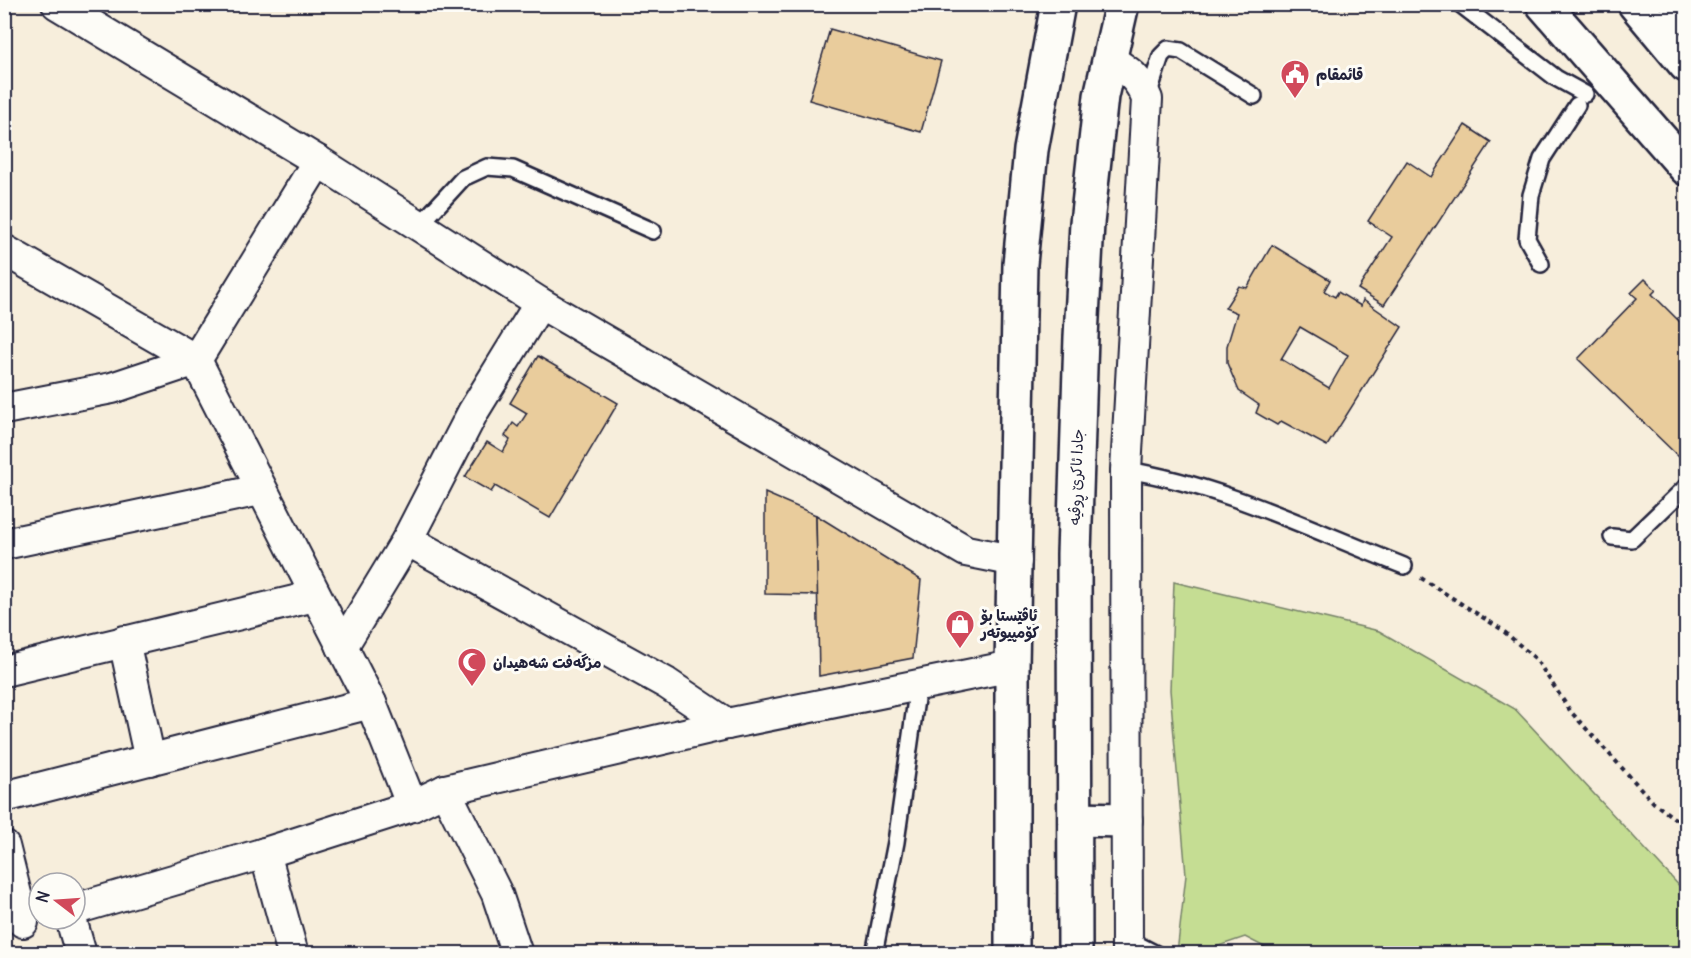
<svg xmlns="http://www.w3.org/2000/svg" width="1691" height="958" viewBox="0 0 1691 958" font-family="Delius,'Playpen Sans Arabic',sans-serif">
<rect width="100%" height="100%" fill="#f7eedc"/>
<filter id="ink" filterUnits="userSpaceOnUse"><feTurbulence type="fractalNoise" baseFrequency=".0167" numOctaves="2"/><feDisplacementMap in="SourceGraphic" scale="12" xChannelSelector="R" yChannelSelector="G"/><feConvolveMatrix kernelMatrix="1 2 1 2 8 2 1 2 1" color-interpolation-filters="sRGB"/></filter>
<g filter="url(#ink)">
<path fill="#c5dd93" stroke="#748067" stroke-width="1.5" d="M1174 582 1379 631 1515 709 1686 893V953L1374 951 1278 954 1245 937 1198 953H1177L1186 875 1170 690Z"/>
<g fill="#e9cc9c" stroke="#22223b" stroke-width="1.5" fill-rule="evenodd">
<path d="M672 4H731L703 11 681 9Z"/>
<path d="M830 29 941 61 921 132 809 100Z"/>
<path d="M1465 125 1491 142 1384 305 1358 289 1392 237 1368 221 1407 161 1431 177Z"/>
<path d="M1272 245 1330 280 1324 291 1335 297 1338 292 1361 306 1363 300 1402 327 1327 446 1281 421 1277 425 1256 413 1259 405 1239 391 1227 363V346L1237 313 1225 308 1239 286 1247 288ZM1300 327 1348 355 1329 388 1281 359Z"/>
<path d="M1645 279 1656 290 1652 294 1686 328V452L1680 458 1578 359 1637 298 1631 293Z"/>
<path d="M538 356 618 403 550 518 495 486 491 492 465 477 487 442 503 452 510 440 505 436 513 423 518 427 527 413 510 403Z"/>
<path d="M765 493 816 515 818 595 765 594Z"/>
<path d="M816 515 921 580 913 658 819 676Z"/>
</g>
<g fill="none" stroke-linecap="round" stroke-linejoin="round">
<g stroke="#22223b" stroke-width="20">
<g id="service">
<path d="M1460 4 1556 78 1585 94"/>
<path d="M1148 96 1161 56 1168 49 1181 51 1254 96"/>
<path d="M419 226 463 178 487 167 513 169 653 231"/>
<path d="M1541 264 1527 239 1531 195 1542 159 1577 105"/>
<path d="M1126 470C1222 485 1314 531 1404 566"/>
<path d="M1612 537 1632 539 1686 487"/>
<path d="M1127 939 1156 954"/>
<path d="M874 954 896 842 918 685"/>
</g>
</g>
<g stroke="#22223b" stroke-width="34">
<g id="minor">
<path d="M57 4 318 161 540 303 966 551 1016 561"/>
<path d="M1659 32 1686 6"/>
<path d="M1109 59C1129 71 1139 78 1147 99L1126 470 1127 954"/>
<path d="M4 250 196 360 371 703 412 806"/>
<path d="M4 409 112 388 196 360 318 161"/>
<path d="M407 540 666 683 727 724"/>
<path d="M4 544 260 490"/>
<path d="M124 641 150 760"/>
<path d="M342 647 407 540 473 412 540 303"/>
<path d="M4 671 315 596"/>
<path d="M445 790 497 894 517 954"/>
<path d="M4 797 371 703"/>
<path d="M4 846 23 922"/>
<path d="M265 853 293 954"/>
<path d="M75 909 265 853 412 806 445 790 727 724 1012 666"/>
<path d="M71 919 81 954"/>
</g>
</g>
<g stroke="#22223b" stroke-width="38">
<g id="secondary">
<path d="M1543 4 1686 168"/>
<path d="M1635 4 1686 65"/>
</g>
</g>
<g stroke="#22223b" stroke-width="38">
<g id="trunk">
<path d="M1075 819 1125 820"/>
<path d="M1012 954V666L1020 264 1031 150 1058 4"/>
<path d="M1075 954 1074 554 1081 337 1087 223 1101 96 1122 4"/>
</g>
</g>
<path stroke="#22223b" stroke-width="4" stroke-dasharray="4.5 4.5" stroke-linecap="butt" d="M1421 578 1501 629 1536 659 1571 712 1654 803 1686 827"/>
<use href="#service" stroke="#fdfcf7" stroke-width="15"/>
<use href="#minor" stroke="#fdfcf7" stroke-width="30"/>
<use href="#secondary" stroke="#fdfcf7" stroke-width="33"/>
<use href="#trunk" stroke="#fdfcf7" stroke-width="33"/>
</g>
</g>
<defs>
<g id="civic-pin" transform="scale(1.5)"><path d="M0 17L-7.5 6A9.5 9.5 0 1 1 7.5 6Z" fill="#d1495b" stroke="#fdfcf7"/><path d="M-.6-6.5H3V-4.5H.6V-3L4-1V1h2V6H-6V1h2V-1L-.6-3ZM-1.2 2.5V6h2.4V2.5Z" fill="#fff"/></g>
<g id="shop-pin" transform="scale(1.5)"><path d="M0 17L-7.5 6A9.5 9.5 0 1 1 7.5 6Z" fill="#d1495b" stroke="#fdfcf7"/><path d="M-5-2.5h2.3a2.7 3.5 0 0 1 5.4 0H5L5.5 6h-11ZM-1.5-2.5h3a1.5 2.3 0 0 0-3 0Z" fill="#fff"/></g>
<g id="mosque-pin" transform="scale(1.5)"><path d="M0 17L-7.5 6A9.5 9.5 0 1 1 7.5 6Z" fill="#d1495b" stroke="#fdfcf7"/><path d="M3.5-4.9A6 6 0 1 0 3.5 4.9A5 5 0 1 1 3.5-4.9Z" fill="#fff"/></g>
</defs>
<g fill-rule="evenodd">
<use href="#civic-pin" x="1295" y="74"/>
<use href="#shop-pin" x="960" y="624"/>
<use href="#mosque-pin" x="472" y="662"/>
</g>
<g text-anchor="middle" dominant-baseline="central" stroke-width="6" stroke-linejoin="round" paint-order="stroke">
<g font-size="15" font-weight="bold" fill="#22223b" stroke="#fdfcf7" text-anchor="start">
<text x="1316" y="74">قائمقام</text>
<text x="981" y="615">ئاڤێستا بۆ<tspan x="981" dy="17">کۆمپیوتەر</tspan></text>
<text x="493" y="662">مزگەفت شه‌هيدان</text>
</g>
<g font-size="15" fill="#22223b" stroke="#fdfcf7">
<text transform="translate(1076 477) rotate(-88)">جادا ئاکرێ ڕوڤیە</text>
</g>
</g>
<rect width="1691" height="958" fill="none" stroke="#fdfcf7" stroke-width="24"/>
<rect x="12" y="12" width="1667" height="934" fill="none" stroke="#22223b" stroke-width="2" filter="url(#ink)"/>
<g transform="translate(57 901) rotate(287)"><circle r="28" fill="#fdfcf7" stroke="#a5a5ac" stroke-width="1.5"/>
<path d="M0-4.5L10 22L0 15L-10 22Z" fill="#d1495b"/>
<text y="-9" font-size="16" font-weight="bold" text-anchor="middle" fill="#22223b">N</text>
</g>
</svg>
